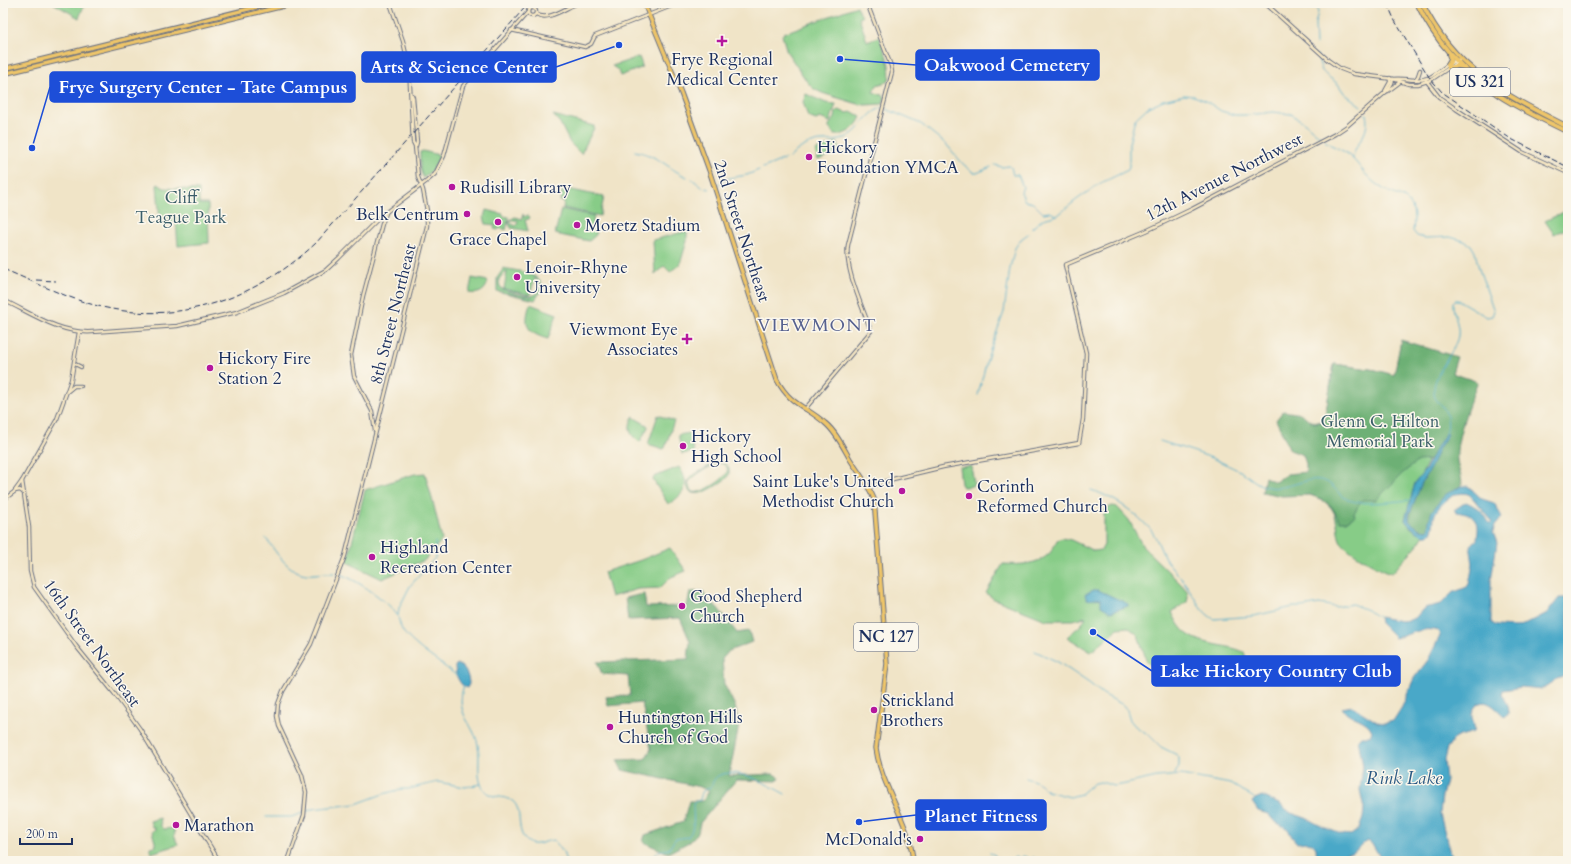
<svg xmlns="http://www.w3.org/2000/svg" width="1571" height="864" viewBox="0 0 1571 864" font-family="Cardo,serif">
<rect width="100%" height="100%" fill="#fbf7ec"/>
<filter id="ink" filterUnits="userSpaceOnUse"><feTurbulence type="fractalNoise" baseFrequency=".025" numOctaves="2"/><feDisplacementMap in="SourceGraphic" scale="8" xChannelSelector="R" yChannelSelector="G"/><feConvolveMatrix kernelMatrix="1 2 1 2 8 2 1 2 1" color-interpolation-filters="sRGB"/></filter>
<filter id="wash" filterUnits="userSpaceOnUse"><feTurbulence type="fractalNoise" baseFrequency=".012" numOctaves="4" result="noise"/><feDisplacementMap in="SourceGraphic" scale="16" xChannelSelector="R" yChannelSelector="G"/><feGaussianBlur stdDeviation="0.9" result="paint"/><feColorMatrix in="noise" values="0 0 0 0 0 0 0 0 0 0 0 0 0 0 0 0 0 1.4 0 .05"/><feComposite in="paint" operator="in"/></filter>
<g filter="url(#wash)">
<rect width="100%" height="100%" fill="#f0e4c7"/>
<g fill="#87cc87" stroke="#517e72" fill-rule="evenodd">
<path d="M53 3H85L79 18Z"/>
<path d="M857 6 862 17 859 18 867 41 879 37C885 52 892 65 889 81L877 85 873 92 885 96 883 104 865 105 858 104 822 93 814 89 808 83 787 52 782 35 784 33Z"/>
<path d="M639 57 642 65 641 68 620 76 618 70 612 66Z"/>
<path d="M806 94 826 103 836 104 830 122 820 118 816 120 808 117 803 102Z"/>
<path d="M839 110 846 113 853 112 861 117C856 128 847 135 835 135L829 128V125L835 118 836 111Z"/>
<path d="M553 115 594 126V128L581 154 570 143 560 123Z"/>
<path d="M837 142 841 151 818 160 815 151Z"/>
<path d="M423 151 439 155C438 164 430 174 423 178L420 169V152Z"/>
<path d="M158 184 164 188 199 190V204H208L209 243 178 246 176 223 160 224 157 185Z"/>
<path d="M563 188 604 197 600 216 563 208 564 202 560 201Z"/>
<path d="M561 209 594 216 593 222 597 226 596 235 589 241 555 234Z"/>
<path d="M486 210 503 214V216L509 217 506 230 501 228 497 230 494 229 495 225 486 224 484 217Z"/>
<path d="M1568 210V228L1554 234 1545 221Z"/>
<path d="M523 214 524 217 528 215 530 217 529 219 525 220 528 231 511 228 508 222 516 226 518 222 517 220 508 221 515 217 522 219Z"/>
<path d="M687 231V241L680 264 670 272 664 266 655 274 653 240Z"/>
<path d="M503 268C516 271 542 272 542 289L535 300 497 291V278L502 271ZM507 272 504 289 530 295 535 278C541 284 541 293 532 296 527 297 504 291 501 288 499 285 499 282 499 279L503 274Z"/>
<path d="M472 278 488 281C486 291 479 295 469 293Z"/>
<path d="M530 304 557 314 548 339C527 333 523 326 530 304Z"/>
<path d="M1334 364 1376 370 1431 455 1420 478 1415 483 1405 520 1411 528 1424 535 1419 543 1392 573C1381 570 1344 550 1340 540 1338 536 1338 529 1337 524 1335 507 1326 500 1310 495L1314 464 1280 419 1324 422Z"/>
<path d="M658 415 674 421 665 448 663 449 648 444Z"/>
<path d="M633 417 647 425 648 427 640 442C630 436 627 428 633 417Z"/>
<path d="M690 433 694 452 682 454 678 435Z"/>
<path d="M718 461C728 462 732 470 727 478 717 485 700 499 689 491L687 485 690 477ZM721 463C742 471 706 491 698 492 695 493 694 492 692 491L688 484C691 476 713 464 721 463Z"/>
<path d="M971 466 974 483 972 486 963 487 961 484 959 467Z"/>
<path d="M679 467C691 484 685 495 668 504L653 480 654 477Z"/>
<path d="M425 473 434 506 442 540 425 560 382 579 347 562 365 490 415 474Z"/>
<path d="M1112 506 1117 507 1129 520 1143 547 1181 584 1187 591 1188 596 1187 602 1172 612C1176 621 1181 630 1189 635 1205 646 1227 644 1244 652L1246 658 1244 664 1233 673 1217 678 1179 675 1158 671 1147 662 1138 635 1128 627 1118 628 1091 652 1067 637 1081 625 1086 617 1072 620H1046L994 599 986 593 1003 564C1019 565 1037 565 1049 554 1053 550 1055 544 1057 540L1062 538 1071 540 1094 551 1101 550 1104 545V510Z"/>
<path d="M670 548 686 571 671 577 660 588 638 589 611 597 604 572 641 560Z"/>
<path d="M160 818 161 826 164 829 174 828 175 834 174 835 178 845 151 853 150 847 156 846 152 831 155 830 154 827H152L150 821Z"/>
</g>
<g fill="#6db074" stroke="#447069">
<path d="M1401 340 1457 357 1452 373 1478 382C1470 401 1455 439 1457 460 1458 469 1462 476 1462 485 1442 497 1431 505 1428 530 1420 531 1415 526 1409 521 1411 504 1425 475 1434 460L1418 461 1403 473 1376 500H1362L1354 513 1355 516 1347 521H1340L1331 506 1321 499 1310 495 1282 496 1262 492 1265 477 1275 482 1287 474 1306 472V464L1303 455 1290 450 1276 420 1283 411 1302 414 1313 423 1324 422 1334 364 1376 370 1394 375Z"/>
<path d="M703 591 709 602 717 607 737 633 749 631 752 642 729 651 722 659 724 684 735 706 739 725 729 776 773 774 779 777 777 781 736 780 700 823 698 833 689 842 668 853 643 842 645 835 683 822 689 801H703L709 791 700 787 622 770 617 760 645 759 651 749 642 703 608 706 606 697 630 695 628 676 602 674 597 662 688 659 690 641 680 618 628 620 625 598 644 594 646 607 687 606 690 592Z"/>
</g>
<g fill="#49a8c8" stroke="#326c93">
<path d="M1445 434H1448L1439 448 1431 467 1423 480 1409 515V521L1419 529 1428 530 1429 520 1432 511 1445 495 1455 489 1463 486H1468L1482 499 1494 503 1502 517 1495 525 1493 532 1497 543 1491 581V622L1495 625 1498 626 1516 627 1526 624 1547 613 1559 598H1568V674L1557 678 1549 686 1542 689 1522 687 1503 690 1502 694C1506 702 1513 709 1505 717 1498 711 1487 696 1477 705 1474 708 1473 710 1472 713 1471 720 1476 726 1474 732L1460 736 1453 740 1447 748 1444 760 1446 780 1442 796 1440 814 1452 861H1382L1373 845 1368 841 1364 843 1353 853 1345 854 1340 861H1317L1316 848 1312 843 1307 842 1297 843 1292 837 1288 829 1274 821 1268 814 1258 811 1252 802 1255 799 1262 796 1281 805 1291 813 1306 818 1323 827 1341 834 1351 835 1359 829 1363 818 1364 808 1360 790 1363 766 1358 739 1361 736H1370L1372 731C1367 718 1350 719 1342 708L1352 706 1377 722 1385 723 1393 721 1402 707 1414 678 1428 660 1440 636 1438 631C1423 626 1409 635 1395 638L1380 623 1379 617 1401 621 1410 620 1416 617 1424 608 1441 604 1452 593 1467 587 1469 584 1473 564 1470 545 1477 540C1477 536 1478 534 1478 530 1479 516 1468 514 1456 512L1454 510 1466 502C1476 506 1485 513 1489 523H1491L1492 521 1470 495C1458 488 1440 503 1435 514 1433 519 1434 525 1432 530 1428 544 1409 526 1405 520L1415 483 1426 469 1434 452Z"/>
<path d="M1093 590H1098L1124 602 1128 604V606L1111 612 1101 606V599C1096 597 1090 602 1086 598L1085 594Z"/>
<path d="M457 664C465 667 469 676 469 684L467 688C459 685 455 674 455 666Z"/>
</g>
<g fill="none" stroke-linecap="round" stroke-linejoin="round">
<g stroke="#49a8c8" stroke-width="1">
<path d="M1316 3 1318 12 1315 24 1316 44"/>
<path d="M1317 55 1322 71 1326 75 1338 84 1344 93 1361 106"/>
<path d="M886 109 921 124 946 144 963 164 974 173H977L991 167"/>
<path d="M1325 141C1332 147 1342 149 1349 155 1359 164 1365 176 1376 184 1397 201 1419 191 1413 231L1417 236 1425 238 1450 237 1464 241 1471 245 1475 252 1479 269 1494 311 1492 316 1487 317 1458 300H1455L1453 302C1452 313 1460 324 1458 336 1454 355 1433 373 1434 392 1434 400 1439 402 1443 407 1448 414 1449 426 1446 434"/>
<path d="M635 151C659 155 668 169 687 177"/>
<path d="M789 158C793 156 794 152 798 150 803 146 809 144 815 142 826 139 836 144 849 136 862 128 866 114 881 108"/>
<path d="M1353 159C1354 141 1371 137 1366 114"/>
<path d="M995 165 1002 167 1009 166 1011 167 1013 175H1018L1023 187 1021 192 1025 201 1033 203 1043 213 1050 212 1056 215"/>
<path d="M763 168 785 159"/>
<path d="M692 179 702 187 709 189"/>
<path d="M717 185 729 178 747 175 759 170"/>
<path d="M1032 228 1043 219 1058 215 1075 201 1099 184 1128 170 1129 166V144L1135 119 1148 107 1163 100 1184 95 1194 96 1206 101 1221 111 1235 115H1249L1273 112 1291 114 1305 123 1321 137"/>
<path d="M978 395 988 356 1004 312 1010 268 1015 248 1021 239 1028 234"/>
<path d="M1160 441C1181 448 1202 453 1223 463 1229 466 1236 469 1242 472 1251 478 1257 485 1268 487 1286 491 1305 477 1321 480 1332 482 1337 493 1345 498 1358 507 1395 501 1411 500"/>
<path d="M1091 490C1114 497 1135 512 1151 530 1157 538 1160 549 1165 558 1172 569 1182 578 1189 589 1196 600 1202 613 1214 619L1254 616 1293 607H1302L1319 604 1336 607 1352 604 1367 610 1378 617"/>
<path d="M266 538C277 554 291 577 314 574 329 573 335 571 349 578 362 584 390 603 397 615 400 621 400 629 405 634 420 651 440 662 457 676"/>
<path d="M398 616 399 608 410 586 435 558V542"/>
<path d="M1035 651 1058 662 1089 683 1103 694 1123 705 1127 710 1130 720 1135 726 1149 735 1161 747 1177 755 1179 758V766L1175 774"/>
<path d="M464 685C454 715 473 721 478 745 481 759 475 778 484 790 493 801 509 793 516 805 522 817 516 833 528 842 536 848 546 840 554 840L563 852 566 861"/>
<path d="M1026 778 1038 782 1047 791 1070 797 1081 794 1094 783 1101 782 1114 786 1121 785 1157 777 1181 775 1231 784 1254 798"/>
<path d="M306 812 312 809 356 804 383 794 402 789H408L438 782 465 787 481 784"/>
<path d="M266 817H292L303 813"/>
<path d="M990 853 995 855 996 859 998 860 1002 859 1007 861 1016 857 1019 859 1023 856 1031 859 1034 857 1035 861"/>
<path d="M648 861 659 851 669 849 675 839 688 837C696 828 693 815 693 804L696 801 700 800C701 797 701 794 703 791 705 789 709 789 711 786 714 781 714 777 720 775 739 767 768 785 785 794"/>
</g>
</g>
</g>
<g filter="url(#ink)">
<g fill="none" stroke-linecap="round" stroke-linejoin="round">
<g stroke="#666e83" stroke-width="4.5">
<g id="secondary">
<path d="M1265 3 1328 60 1341 69 1354 74 1393 79 1409 84H1418L1431 80 1459 61"/>
<circle cx="532" cy="12" r="4"/>
<path d="M536 14C548 22 565 8 578 3"/>
<path d="M511 30 585 47 591 44 595 36 679 3"/>
<path d="M1393 79C1405 77 1415 83 1428 78 1440 73 1448 61 1461 59"/>
<path d="M1425 79 1439 97 1456 109 1522 152 1568 173"/>
<path d="M1415 80 1418 76 1420 70"/>
<path d="M1385 91 1390 82V78"/>
<path d="M1388 91 1400 82"/>
<path d="M412 95 413 98 417 142 416 146"/>
<path d="M3 300C31 313 60 334 92 332L177 326 237 312 284 293 326 270 339 258 381 216 427 181 435 174 444 156 463 86 528 12"/>
<path d="M75 364 81 367"/>
<path d="M68 391 74 386H81"/>
<path d="M805 409 871 331C863 308 844 268 848 245L892 72 891 66 867 3"/>
<path d="M375 431 372 411 354 376 351 355 363 296 382 224 386 213"/>
<path d="M22 481 29 527 30 571 34 587 76 646 114 693 140 729 219 861"/>
<path d="M868 487 893 479 943 467 1079 443 1083 419 1086 353 1065 265 1146 231 1192 209 1335 134 1347 126 1388 90 1392 83 1393 79"/>
<path d="M15 491 20 490 24 493"/>
<path d="M3 500 14 492 22 481 57 419 71 380 79 332"/>
<path d="M288 861 304 815 306 792 302 775 279 726 277 716 278 704 283 691 311 644 345 556 427 226V211L423 190 418 177 415 146 413 142 409 67 403 41 390 3"/>
</g>
</g>
<g stroke="#666e83" stroke-width="5.5">
<g id="primary">
<path d="M644 3 681 93 709 170 777 380C791 406 806 406 825 423 836 432 843 447 850 459 858 472 868 484 874 499L887 664 876 748C881 788 910 821 913 861"/>
<path d="M3 69 273 3"/>
<path d="M3 74 296 3"/>
</g>
</g>
<g stroke="#666e83" stroke-width="6">
<g id="trunk">
<path d="M1417 3C1434 40 1463 72 1497 94 1519 109 1544 120 1568 132"/>
<path d="M1422 3C1454 70 1505 95 1568 127"/>
<path d="M1448 65 1451 60 1449 54"/>
<path d="M1449 68 1457 66 1463 67"/>
</g>
</g>
<use href="#secondary" stroke="#f8e8c3" stroke-width="2.5"/>
<use href="#primary" stroke="#eec569" stroke-width="3.5"/>
<use href="#trunk" stroke="#eec569" stroke-width="4"/>
<g stroke="#1b2f5e" stroke-width="1" stroke-dasharray="6 3" stroke-linecap="butt">
<path d="M1387 3 1395 21 1429 77 1442 92 1511 139 1568 167"/>
<path d="M3 269C30 280 56 293 84 302 169 329 252 303 316 243L529 3"/>
<path d="M36 280 56 281"/>
</g>
</g>
</g>
<g fill="#b5179e" stroke="#fbf7ec" stroke-width="1.5">
<path d="M720 35h4v4h4v4h-4v4h-4v-4h-4v-4h4z"/>
<circle cx="809" cy="157" r="4"/>
<circle cx="452" cy="187" r="4"/>
<circle cx="467" cy="214" r="4"/>
<circle cx="498" cy="222" r="4"/>
<circle cx="577" cy="225" r="4"/>
<circle cx="517" cy="277" r="4"/>
<path d="M685 333h4v4h4v4h-4v4h-4v-4h-4v-4h4z"/>
<circle cx="210" cy="368" r="4"/>
<circle cx="683" cy="446" r="4"/>
<circle cx="902" cy="491" r="4"/>
<circle cx="969" cy="496" r="4"/>
<circle cx="372" cy="557" r="4"/>
<circle cx="682" cy="606" r="4"/>
<circle cx="874" cy="710" r="4"/>
<circle cx="610" cy="727" r="4"/>
<circle cx="176" cy="825" r="4"/>
<circle cx="920" cy="839" r="4"/>
</g>
<g text-anchor="middle" dominant-baseline="central" stroke-width="3" stroke-linejoin="round" paint-order="stroke">
<g fill="#fbf7ec" stroke="#5e6b89" stroke-width="1">
<rect x="1450" y="68" width="60" height="28" rx="3"/>
<rect x="854" y="623" width="64" height="28" rx="3"/>
</g>
<g font-size="16" font-weight="bold" fill="#1b2f5e">
<text x="1480" y="82">US 321</text>
<text x="886" y="637">NC 127</text>
</g>
<g font-size="17" fill="#1b2f5e" stroke="#fbf7ec" text-anchor="start">
<text x="722" y="59" text-anchor="middle">Frye Regional<tspan x="722" dy="20">Medical Center</tspan></text>
<text x="817" y="147">Hickory<tspan x="817" dy="20">Foundation YMCA</tspan></text>
<text x="460" y="187">Rudisill Library</text>
<text x="459" y="214" text-anchor="end">Belk Centrum</text>
<text x="585" y="225">Moretz Stadium</text>
<text x="498" y="239" text-anchor="middle">Grace Chapel</text>
<text x="525" y="267">Lenoir-Rhyne<tspan x="525" dy="20">University</tspan></text>
<text x="678" y="329" text-anchor="end">Viewmont Eye<tspan x="678" dy="20">Associates</tspan></text>
<text x="218" y="358">Hickory Fire<tspan x="218" dy="20">Station 2</tspan></text>
<text x="691" y="436">Hickory<tspan x="691" dy="20">High School</tspan></text>
<text x="894" y="481" text-anchor="end">Saint Luke's United<tspan x="894" dy="20">Methodist Church</tspan></text>
<text x="977" y="486">Corinth<tspan x="977" dy="20">Reformed Church</tspan></text>
<text x="380" y="547">Highland<tspan x="380" dy="20">Recreation Center</tspan></text>
<text x="690" y="596">Good Shepherd<tspan x="690" dy="20">Church</tspan></text>
<text x="882" y="700">Strickland<tspan x="882" dy="20">Brothers</tspan></text>
<text x="618" y="717">Huntington Hills<tspan x="618" dy="20">Church of God</tspan></text>
<text x="184" y="825">Marathon</text>
<text x="912" y="839" text-anchor="end">McDonald's</text>
</g>
<g font-size="17" fill="#1b2f5e" stroke="#fbf7ec">
<text transform="translate(1224 177) rotate(-27)">12th Avenue Northwest</text>
<text transform="translate(742 231) rotate(72)">2nd Street Northeast</text>
<text transform="translate(393 314) rotate(-76)">8th Street Northeast</text>
<text transform="translate(92 643) rotate(54)">16th Street Northeast</text>
</g>
<g font-size="17" fill="#3b5e6a" stroke="#fbf7ec">
<text x="181" y="197">Cliff<tspan x="181" dy="20">Teague Park</tspan></text>
<text x="1380" y="421">Glenn C. Hilton<tspan x="1380" dy="20">Memorial Park</tspan></text>
</g>
<g font-size="18" letter-spacing="1" fill="#56618f" stroke="#fbf7ec">
<text x="817" y="325">VIEWMONT</text>
</g>
<g font-size="18" font-style="italic" fill="#2b5983" stroke="#fbf7ec">
<text x="1404" y="778">Rink Lake</text>
</g>
</g>
<path fill="none" stroke="#1d4ed8" stroke-width="1.5" d="M840 59L916 65M619 45L556 67M32 148L50 87M1093 632L1152 671M859 822L916 815"/>
<g fill="#1d4ed8" stroke="#fbf7ec" stroke-width="1.5">
<circle cx="840" cy="59" r="4"/>
<circle cx="619" cy="45" r="4"/>
<circle cx="32" cy="148" r="4"/>
<circle cx="1093" cy="632" r="4"/>
<circle cx="859" cy="822" r="4"/>
</g>
<g fill="#1d4ed8" stroke="#1d4ed8" stroke-width="1.5">
<rect x="916" y="50" width="183" height="30" rx="4"/>
<rect x="362" y="52" width="194" height="30" rx="4"/>
<rect x="50" y="72" width="305" height="30" rx="4"/>
<rect x="1152" y="656" width="248" height="30" rx="4"/>
<rect x="916" y="800" width="130" height="30" rx="4"/>
</g>
<g font-size="18" text-anchor="middle" font-weight="bold" fill="#fff">
<text x="1007" y="71">Oakwood Cemetery</text>
<text x="459" y="73">Arts &amp; Science Center</text>
<text x="203" y="93">Frye Surgery Center - Tate Campus</text>
<text x="1276" y="677">Lake Hickory Country Club</text>
<text x="981" y="822">Planet Fitness</text>
</g>
<rect width="1571" height="864" fill="none" stroke="#fbf7ec" stroke-width="16"/>
<path d="M20 838v6h52v-6" fill="none" stroke="#1b2f5e" stroke-width="2"/>
<text x="26" y="838" font-size="12" fill="#1b2f5e" stroke="#fbf7ec" stroke-width="3" paint-order="stroke">200 m</text>
</svg>
